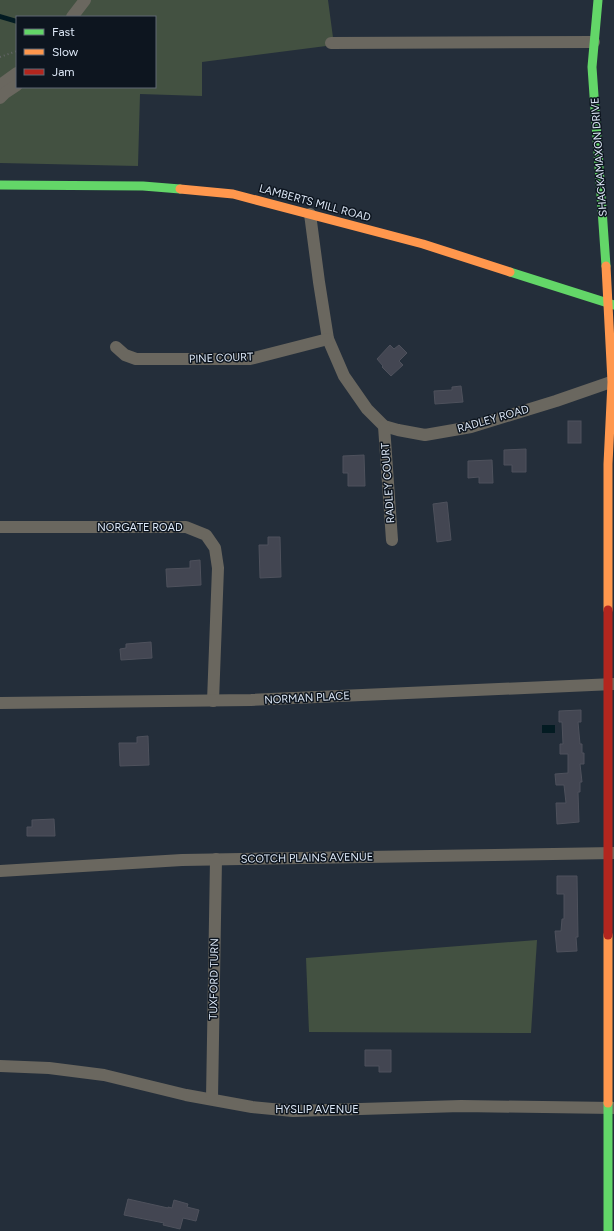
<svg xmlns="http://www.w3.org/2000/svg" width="614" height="1231" viewBox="0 0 614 1231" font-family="Figtree,sans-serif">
<rect width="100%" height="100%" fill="#242e3a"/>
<g fill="#435141" fill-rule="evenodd">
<path d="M0 0H328L334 45 202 62V96L140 94 138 166 0 163ZM17 17H155V87H17Z"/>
<path d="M537 940 531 1033 309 1032 306 958Z"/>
</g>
<g fill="#031b22">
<path d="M0 14 17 19V24L0 19Z"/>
<rect x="542" y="725" width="13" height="8"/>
</g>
<g fill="#434652" stroke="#4e515c">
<path d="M390 345 394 349 399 345 407 353 399 361 403 365 391 376 382 367 383 366 377 359Z"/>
<path d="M461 386 463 402 435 404 434 391 452 390V387Z"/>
<rect x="568" y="421" width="13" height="22"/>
<path d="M526 449V472H512V465H504V450Z"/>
<path d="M364 455 365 486H348V473H343V456Z"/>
<path d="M492 460 493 483H479V477L468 478V461Z"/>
<path d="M447 502 451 540 437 542 433 504Z"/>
<path d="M268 537H280L281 577 260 578 259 545H268Z"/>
<path d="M200 560 201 585 167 587 166 569 190 568V561Z"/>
<path d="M151 642 152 658 121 660 120 649 126 648V644Z"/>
<path d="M581 710V722H578L580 744H582V753H584V764H580L582 782H580V792H578L579 822 557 824 556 803H566L564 785H556L555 774 568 773V754H560V744H563L562 722H559V711Z"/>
<path d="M148 736 149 765 120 766 119 743H137V737Z"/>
<path d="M54 819 55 836H27V827H32V820Z"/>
<path d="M557 876H577L578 937H576L577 951 557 952 555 931H561L562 919H564V894H557Z"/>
<path d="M365 1050H391V1072H379V1066H365Z"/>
<path d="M128 1199 168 1208V1207L172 1208 174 1200 188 1204 187 1207 199 1210 196 1221 183 1218 180 1229 163 1225 164 1223 124 1215Z"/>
</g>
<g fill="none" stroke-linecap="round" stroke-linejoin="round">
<path stroke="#656668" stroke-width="2" stroke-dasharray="1 3" stroke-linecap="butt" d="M0 57 17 51"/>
<g stroke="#6a675f" stroke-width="12">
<path d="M72 17 85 0"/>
<path d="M331 43 594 42"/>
<path d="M0 85 17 73"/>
<path d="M0 98 5 93 17 85"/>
<path d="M310 214 319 282 328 339 344 376 367 409 384 426 398 430 425 435 471 427 556 401 614 381"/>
<path d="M116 347 125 355 136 359H250L328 339"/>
<path d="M384 426 392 540"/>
<path d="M0 527H186L206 535 215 548 218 568 213 701"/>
<path d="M0 703 251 700 614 684"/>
<path d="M0 871 182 860 614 853"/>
<path d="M0 1066 49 1068 104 1075 186 1095 252 1107 293 1111 461 1106 614 1108"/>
<path d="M212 1099 216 859"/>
</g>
<g stroke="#63d668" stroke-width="9">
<path d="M598 0 592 67 606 266"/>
<path d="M0 185 143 186 180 189"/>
<path d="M510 272 614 305"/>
<path d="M608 1103V1231"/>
</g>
<g stroke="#ff974d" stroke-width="9">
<path d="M180 189 233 194 423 244 510 272"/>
<path d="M606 266 612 382 608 464V610"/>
<path d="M608 935V1103"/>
</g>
<path stroke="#b3261e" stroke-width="9" d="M608 610V935"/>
</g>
<g text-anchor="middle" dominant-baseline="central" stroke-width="3" stroke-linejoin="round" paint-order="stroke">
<g font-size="11" fill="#dde8f7" stroke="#0d151f">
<text transform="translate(599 157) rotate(-94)">SHACKAMAXON DRIVE</text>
<text transform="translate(315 203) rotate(15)">LAMBERTS MILL ROAD</text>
<text transform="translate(221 358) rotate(-2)">PINE COURT</text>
<text transform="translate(493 419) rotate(-16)">RADLEY ROAD</text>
<text transform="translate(388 483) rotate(-94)">RADLEY COURT</text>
<text x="140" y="527">NORGATE ROAD</text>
<text transform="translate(307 698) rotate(-3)">NORMAN PLACE</text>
<text transform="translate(307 858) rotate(-1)">SCOTCH PLAINS AVENUE</text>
<text transform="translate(214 979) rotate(-89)">TUXFORD TURN</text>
<text x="317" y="1109">HYSLIP AVENUE</text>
</g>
</g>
<rect x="16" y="16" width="140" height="72" fill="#0d151f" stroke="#606975"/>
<rect x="24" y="29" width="20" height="6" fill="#63d668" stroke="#606975"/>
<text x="52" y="36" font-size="12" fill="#dde8f7">Fast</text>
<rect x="24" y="49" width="20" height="6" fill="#ff974d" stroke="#606975"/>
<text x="52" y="56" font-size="12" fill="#dde8f7">Slow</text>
<rect x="24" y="69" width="20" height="6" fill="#b3261e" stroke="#606975"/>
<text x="52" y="76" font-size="12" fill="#dde8f7">Jam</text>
</svg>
